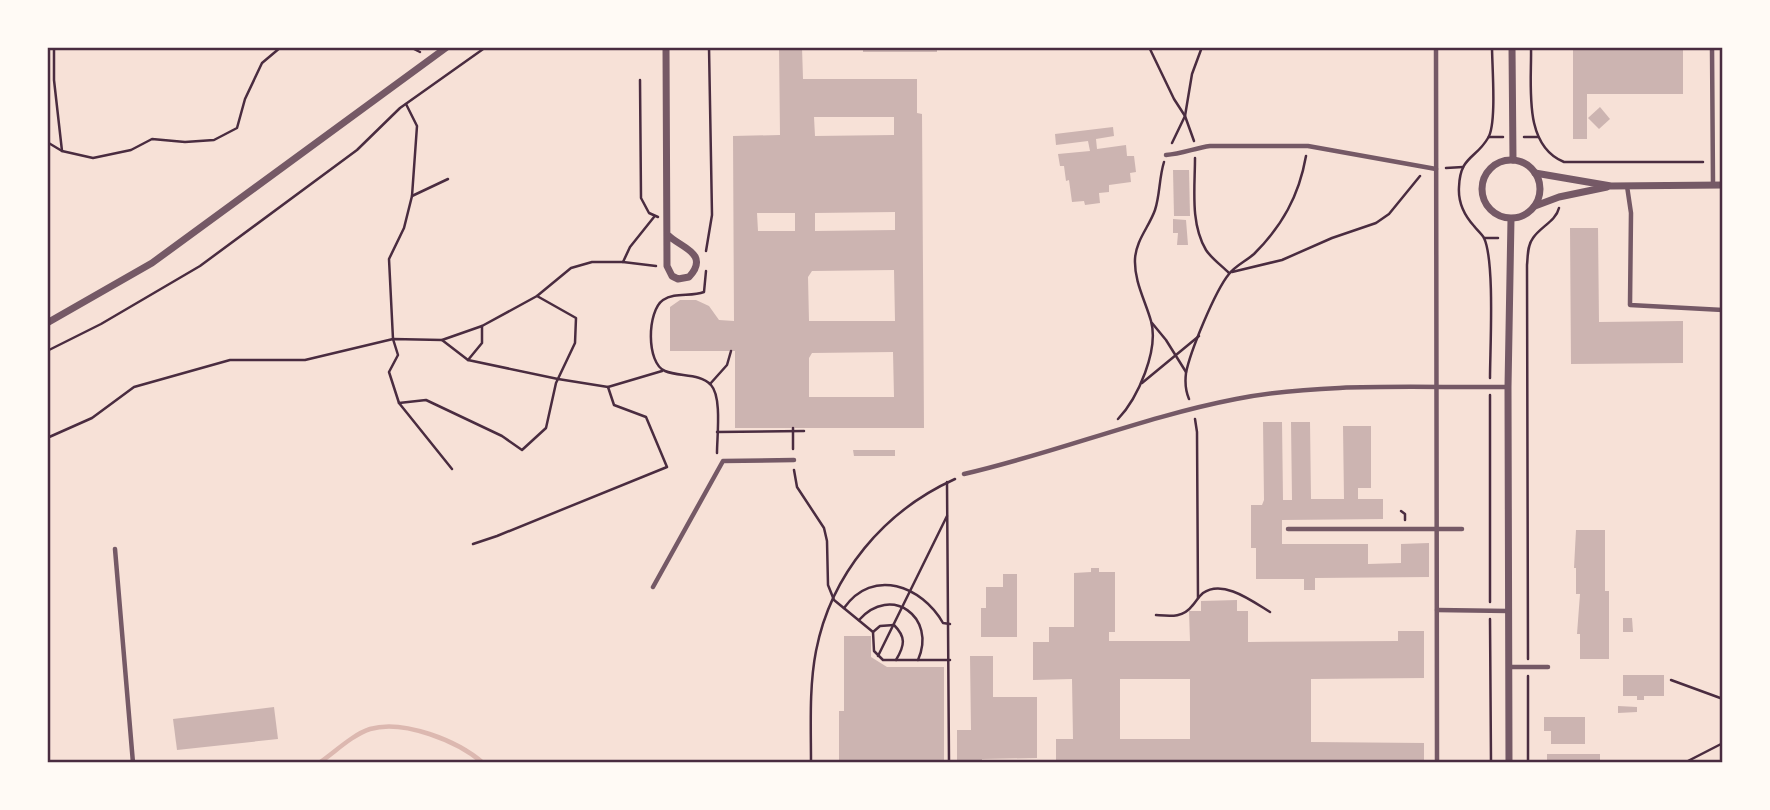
<svg xmlns="http://www.w3.org/2000/svg" width="1770" height="810" viewBox="0 0 1770 810" font-family="Cabin,sans-serif">
<rect width="100%" height="100%" fill="#f7e1d7"/>
<g fill="none" stroke-linecap="round" stroke-linejoin="round">
<path stroke="#dcb8b0" stroke-width="4.5" d="M319 763C335 752 352 735 370 729 403 719 458 741 483 763"/>
</g>
<g fill="#ccb4b1" fill-rule="evenodd">
<path d="M779 47H802L803 79H917V113L922 114 924 428H735V351H670V307L680 300H696L709 306 719 320 734 321 733 136 780 135ZM814 117H894V135L815 136ZM895 212V230L815 231V213ZM757 213H795V231H758ZM894 270 895 321H809L808 277 812 271ZM893 352 894 397H809V358L812 353Z"/>
<rect x="863" y="47" width="74" height="5"/>
<path d="M1614 47H1628V50H1683V94H1587V139H1573V50H1614Z"/>
<path d="M1600 107 1610 119 1599 129 1588 118Z"/>
<path d="M1113 127 1114 136 1096 139 1097 149 1126 145 1127 156H1134L1136 172 1130 173 1131 182 1109 185V192L1099 193 1100 203 1085 205 1084 201 1072 202 1069 180 1066 181 1064 166H1060L1058 154 1090 151 1088 141 1056 145 1055 134Z"/>
<path d="M1173 170H1189L1190 216H1174Z"/>
<path d="M1173 219 1186 220 1188 245H1177L1178 233H1173Z"/>
<path d="M1570 228H1598L1599 322 1683 321V363L1571 364Z"/>
<path d="M1263 422H1282L1283 500H1292L1291 422H1310L1311 499H1344L1343 426H1371V488H1358V499H1383V519L1282 520V544H1368V564L1401 563V544L1429 543V577L1315 578V590H1304V579H1256V548H1251V505H1262L1264 500Z"/>
<path d="M853 450H895V456H854Z"/>
<path d="M1576 530H1605V591H1609V659H1580V634H1577L1580 594H1576V568H1574Z"/>
<path d="M1091 568H1099V572H1115V632H1109V641H1190L1189 611H1201V601L1237 600V611H1248V642L1398 641V631H1424V678L1311 679V742L1424 743V763H1036V760H1056V739H1073L1072 679 1033 680V642H1049V627H1074V573L1091 572ZM1120 679H1190V739H1120Z"/>
<path d="M1003 574H1017V637H981V608H986V587H1003Z"/>
<path d="M1623 618H1632L1633 632H1623Z"/>
<path d="M844 636H871V657L887 667H944V763H839V711H844Z"/>
<path d="M970 656H993V697H1037V758L982 759V763H957V730H971Z"/>
<path d="M1623 675H1664V696H1644V700H1637V696H1623Z"/>
<path d="M1618 706 1637 707V712L1618 713Z"/>
<path d="M274 707 278 739 177 750 173 719Z"/>
<path d="M1544 717H1585V744H1551V731H1544Z"/>
<rect x="1547" y="754" width="53" height="9"/>
</g>
<g fill="none" stroke-linecap="round" stroke-linejoin="round">
<g stroke="#4a2c40" stroke-width="2.5">
<path d="M54 47V80L62 151"/>
<path d="M410 47 420 52"/>
<path d="M1149 47 1174 99 1185 116 1194 141"/>
<path d="M1531 47C1532 84 1522 145 1564 162H1703"/>
<path d="M640 80 641 198 649 213 658 217"/>
<path d="M406 104 417 126 412 196 404 228 389 259 393 339 398 355 389 372 399 403 452 469"/>
<path d="M1489 137H1503"/>
<path d="M1524 137H1538"/>
<path d="M47 142 62 151 93 158 131 150 152 139 185 142 214 140 237 128 245 99 262 63 281 47"/>
<path d="M1172 143 1185 116 1192 74 1202 47"/>
<path d="M1195 158C1195 188 1190 223 1206 250 1211 258 1222 266 1229 273"/>
<path d="M1446 168 1463 167"/>
<path d="M412 196 448 179"/>
<path d="M1484 238H1498"/>
<path d="M706 251 712 215 709 47"/>
<path d="M623 262 630 247 654 217"/>
<path d="M706 271 704 292C691 297 675 292 663 300 647 311 646 363 665 371 679 377 700 373 711 385 722 397 717 436 717 453"/>
<path d="M1232 272 1282 260 1332 238 1376 223 1389 214 1420 176"/>
<path d="M1152 323 1166 340 1186 372"/>
<path d="M442 340 468 360 558 379 608 387 662 371"/>
<path d="M47 351 101 324 200 266 357 150 400 108 486 47"/>
<path d="M468 360 482 343V326"/>
<path d="M1490 378C1490 349 1495 261 1484 238 1482 234 1477 230 1474 226 1464 215 1458 202 1459 187 1460 156 1476 159 1488 138 1497 124 1492 66 1492 47"/>
<path d="M1142 383 1199 336"/>
<path d="M710 384 727 365 731 351"/>
<path d="M1189 399C1186 392 1185 381 1186 373 1190 352 1215 291 1229 274 1235 266 1246 261 1254 254 1282 226 1299 196 1306 156"/>
<path d="M399 403 426 400 502 436 522 450 546 428 556 383 575 343 576 318 537 296"/>
<path d="M1118 419C1138 398 1159 350 1151 321 1145 300 1134 281 1135 259 1136 240 1149 227 1155 210 1160 195 1159 178 1164 162"/>
<path d="M1195 419 1197 432 1198 598"/>
<path d="M793 428V449"/>
<path d="M717 432 804 431"/>
<path d="M47 438 92 418 134 387 230 360H305L393 339 442 340 482 326 537 296 571 268 592 262H623L656 266"/>
<path d="M794 470 797 487 824 528 827 541 828 585 834 600 873 632 874 651 883 660H950"/>
<path d="M947 482 949 763"/>
<path d="M1401 511 1405 514V520"/>
<path d="M473 544 497 536 667 467 646 417 614 405 608 387"/>
<path d="M1490 602V395"/>
<path d="M844 608C873 567 922 586 943 623L950 624"/>
<path d="M1156 615C1170 616 1183 618 1192 606 1196 602 1198 597 1203 593 1223 579 1252 601 1270 612"/>
<path d="M1490 619 1491 763"/>
<path d="M859 620C891 584 937 617 918 660"/>
<path d="M873 632 880 626 894 625C906 637 905 645 896 660"/>
<path d="M878 656 947 516"/>
<path d="M1528 659 1527 265C1528 256 1527 246 1533 238 1540 227 1556 221 1559 208"/>
<path d="M1528 676V763"/>
<path d="M1671 680 1723 699"/>
<path d="M811 763C811 726 809 687 816 651 831 574 884 511 955 479"/>
<path d="M1684 763 1723 743"/>
</g>
<g stroke="#755966" stroke-width="4.5">
<path d="M1436 47 1437 763"/>
<path d="M1712 47 1713 185"/>
<path d="M1166 155C1182 154 1195 148 1210 146H1308L1436 169"/>
<path d="M1627 186 1631 213 1630 305 1723 310"/>
<path d="M964 474C1056 453 1143 417 1236 399 1325 382 1417 388 1507 387"/>
<path d="M1288 529H1462"/>
<path d="M115 549 133 763"/>
<path d="M653 587 723 461 794 460"/>
<path d="M1437 610 1508 611"/>
<path d="M1509 667H1548"/>
</g>
<g stroke="#755966" stroke-width="7">
<path d="M666 47 667 266 672 276 678 279 689 277C711 253 679 247 668 235"/>
<path d="M1512 47 1513 160"/>
<circle cx="1511" cy="189" r="29"/>
<path d="M1535 173 1611 186 1723 185"/>
<path d="M1535 206 1559 197 1607 187"/>
<path d="M47 323 152 263 447 47"/>
<path d="M1509 763 1508 387 1511 219"/>
</g>
</g>
<rect width="1770" height="810" fill="none" stroke="#fffaf5" stroke-width="98"/>
<rect x="49" y="49" width="1672" height="712" fill="none" stroke="#4a2c40" stroke-width="2.5"/>
</svg>
